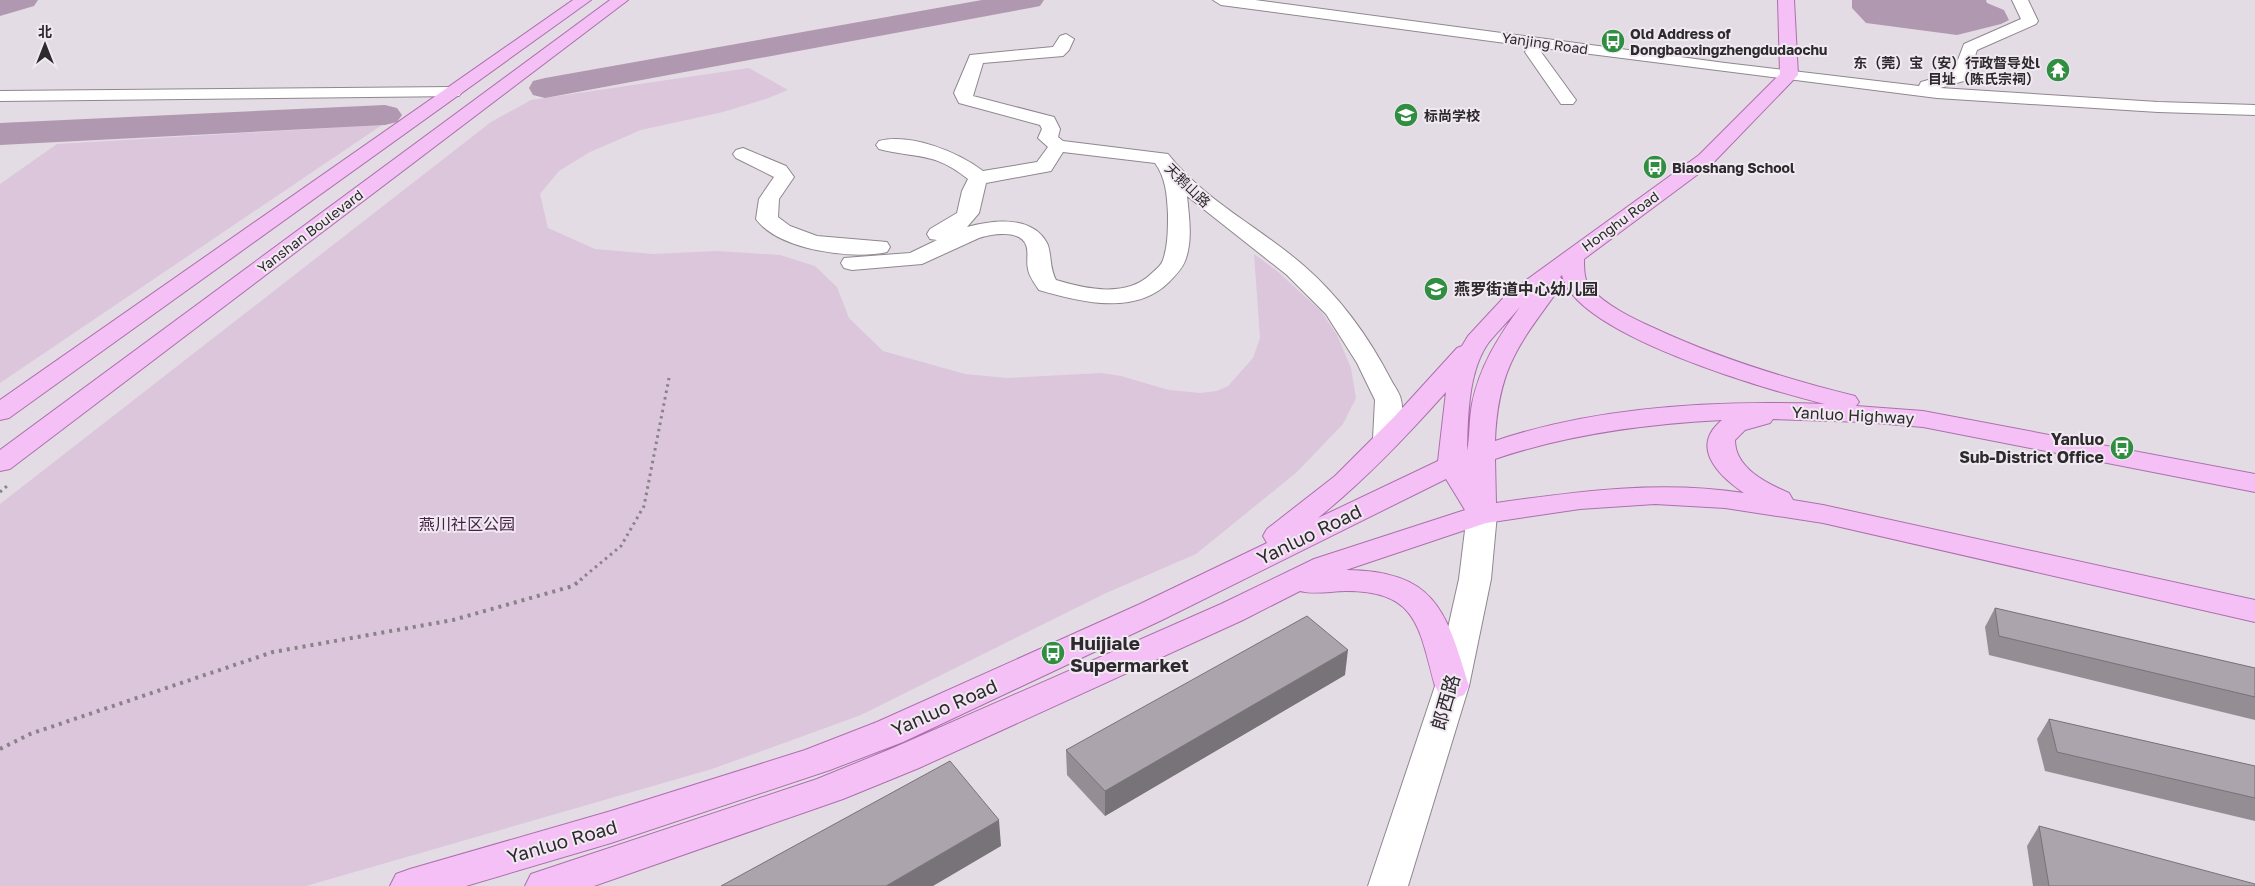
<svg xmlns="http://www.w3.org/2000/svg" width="2255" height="886" viewBox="0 0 2255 886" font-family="'Golos Text','Noto Sans SC',sans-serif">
<rect width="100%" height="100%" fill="#e4dce4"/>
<g fill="#dcc6db">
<path d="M749 68 788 90 766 99 723 112 641 130 590 152 559 171 540 194 548 228 595 249 653 254 717 251 780 255 815 266 837 287 849 318 883 351 965 374 1008 378 1101 373 1121 376 1169 390 1200 393 1217 391 1228 386 1253 358 1260 338 1254 254 1277 271 1321 311 1337 335 1351 368 1356 398 1343 424 1297 472 1196 554 1104 594 861 715 712 769 306 886H0V504L491 122 531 100Z"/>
<path d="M382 125 0 383V184L57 144Z"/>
</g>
<path fill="#b198b1" d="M1852 0H1986L1987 3 2004 10 2009 20 2001 24 1957 35 1866 23 1852 8Z"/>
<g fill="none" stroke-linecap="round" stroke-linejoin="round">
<g fill="#b198b1" fill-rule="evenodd">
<path d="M0 0H38L34 6 0 16Z"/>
<path d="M982 0H1044L1040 6 1030 8 545 98 533 95 529 88 533 81 545 78Z"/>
<path d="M385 105 397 108 402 115 397 122 385 125 0 145V123Z"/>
</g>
<g stroke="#8f878e" stroke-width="2">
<g id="minor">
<path d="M1213 0H1255L1725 63 1919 86 1921 82 1953 73 1964 44 2021 19 2012 0H2028L2038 21 2036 24 1977 50 1967 80 1940 88 2158 102 2255 105V115L2158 112 1937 98 1543 48 1541 52 1576 100 1573 104H1561L1525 52 1528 46 1221 5Z"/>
<path d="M1066 34 1074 39 1069 50 1063 56 983 63 973 96 1054 117 1060 129 1058 137 1063 141 1168 154C1204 200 1259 227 1303 265 1340 297 1369 337 1391 380 1394 386 1400 393 1401 400 1404 412 1403 436 1397 445L1387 447 1377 445 1373 439 1375 400 1357 363 1326 314 1287 275 1187 196C1189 216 1193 241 1185 261 1182 269 1175 276 1169 282 1135 316 1080 302 1039 290 1035 284 1029 276 1028 269 1026 262 1029 252 1026 245 1020 229 991 234 979 238L922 264 852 270 844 268 841 263 844 258 910 253 937 240 930 239 927 234 930 229 957 213 962 191 968 179C933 151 918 159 879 149L876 145 879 141C911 133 958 152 983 171L1037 162 1048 147 1038 138 1042 129 1040 125 959 103 954 93 970 55 1053 47 1060 36ZM1063 152 1155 163C1166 178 1167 195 1168 214 1168 229 1168 246 1163 260 1161 266 1155 270 1151 274 1126 298 1086 289 1056 280 1049 267 1052 254 1047 243 1032 215 993 220 967 227L979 213 986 183 1051 171Z"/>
<path d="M453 87 459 88 462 92 459 96 0 101V91Z"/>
<path d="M743 148 786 166 794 177 779 199 778 217 790 226 817 236 887 242 890 247 887 252C852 260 778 250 756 219L759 199 774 177 736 158 733 154 736 150Z"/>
<path d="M1482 505 1492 507 1497 514 1491 579 1469 686 1408 886H1368L1435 686 1459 579 1467 514 1472 507Z"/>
</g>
</g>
<g stroke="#ab70ac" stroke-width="2">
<g id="major">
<path d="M573 0H591L9 418 0 420V400Z"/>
<path d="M610 0H628L10 469 0 471V450Z"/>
<path d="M1778 0H1794L1798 75 1713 163 1584 259C1584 268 1584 280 1590 288 1607 306 1632 318 1654 328 1718 358 1787 379 1855 396L1859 402 1856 406 1923 411 2255 474V492L1923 427 1864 422 1773 419 1770 423 1745 430 1735 440C1735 468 1766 483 1789 493L1793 500 1823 505 2255 600V622L1823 523 1725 508 1655 504 1580 509 1486 523 1346 570C1436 571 1446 611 1469 686L1464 695 1452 699 1440 695 1435 686C1419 628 1418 591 1346 591 1331 591 1315 595 1300 591L1243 620 919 768 843 799 594 886H525L531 874 817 779 893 748 1221 604 1314 559 1465 510 1446 479 1162 620 903 742 830 770 611 843 466 886H390L396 874 410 869 611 811 805 750 877 722 1140 604 1267 543 1263 536 1267 529 1335 476 1395 416 1457 348 1462 346 1468 336 1507 294 1699 155 1780 74ZM1562 275C1575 335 1769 390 1825 404 1718 400 1597 406 1495 441 1498 364 1522 341 1564 282L1560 277ZM1520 307C1498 337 1479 368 1472 404 1469 419 1470 437 1467 451 1468 416 1468 371 1489 342 1499 330 1510 319 1520 307ZM1446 392 1438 461 1318 518C1365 480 1406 437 1446 392ZM1722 420C1689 447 1719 476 1744 493 1661 480 1579 491 1496 503L1495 459C1568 434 1645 424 1722 420Z"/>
</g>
</g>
<g stroke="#898389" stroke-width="3" stroke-dasharray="2.5 4" stroke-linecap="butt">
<path d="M0 492 7 486"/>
<path d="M580 580 621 546 644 506 669 378"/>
</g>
<path stroke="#898389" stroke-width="4" stroke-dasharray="3 5" stroke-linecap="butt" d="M0 749 30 734 273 652 453 620 573 586 582 579"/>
<use href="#minor" fill="#fff" fill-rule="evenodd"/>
<use href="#major" fill="#f5c0f6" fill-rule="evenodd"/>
</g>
<g fill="#948d94">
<path d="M1995 608 2255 668V720L1989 655 1985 627Z"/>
<path d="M1345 675 1105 816 1067 775 1066 750Z"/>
<path d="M2049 719 2255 766V821L2045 771 2037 739Z"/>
<path d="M2039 826 2255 886H2033L2027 846Z"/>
</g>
<g fill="#787378">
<path d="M1348 650 1345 675 1105 816V791Z"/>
<path d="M999 820 1001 846 933 886H886Z"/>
</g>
<g fill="#aca4ac" stroke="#787378">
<path d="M1995 608 2255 668V697L1999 636Z"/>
<path d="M1307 616 1348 650 1105 791 1066 750Z"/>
<path d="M2049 719 2255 766V798L2057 752Z"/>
<path d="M950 761 999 820 886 886H721Z"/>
<path d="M2039 826 2255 884V886H2049Z"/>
</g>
<defs>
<g id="bus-disc" transform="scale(1.25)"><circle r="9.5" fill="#308e40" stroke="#f1e9f1"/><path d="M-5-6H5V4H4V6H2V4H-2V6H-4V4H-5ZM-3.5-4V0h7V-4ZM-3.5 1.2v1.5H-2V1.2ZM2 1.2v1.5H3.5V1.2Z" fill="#fff"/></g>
<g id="temple-disc" transform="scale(1.25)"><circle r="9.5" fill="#308e40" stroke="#f1e9f1"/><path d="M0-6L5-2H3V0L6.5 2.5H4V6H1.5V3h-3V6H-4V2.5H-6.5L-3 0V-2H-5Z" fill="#fff"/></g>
<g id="school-disc" transform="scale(1.25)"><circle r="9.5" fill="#308e40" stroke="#f1e9f1"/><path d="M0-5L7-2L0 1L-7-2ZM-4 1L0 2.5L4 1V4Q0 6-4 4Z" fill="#fff"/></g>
</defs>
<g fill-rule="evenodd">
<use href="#bus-disc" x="1613" y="41"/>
<use href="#temple-disc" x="2058" y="70"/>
<use href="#school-disc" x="1406" y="115"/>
<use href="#bus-disc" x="1655" y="167"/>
<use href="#school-disc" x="1436" y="289"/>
<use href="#bus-disc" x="2122" y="448"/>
<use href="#bus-disc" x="1053" y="653"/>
</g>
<g text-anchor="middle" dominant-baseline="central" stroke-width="4" stroke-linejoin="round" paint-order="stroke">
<g font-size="14" font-weight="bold" fill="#2d2a2d" stroke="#f1e9f1" text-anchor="start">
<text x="1630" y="33">Old Address of<tspan x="1630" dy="16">Dongbaoxingzhengdudaochu</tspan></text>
<text x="2040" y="62" text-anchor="end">东（莞）宝（安）行政督导处l<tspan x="2040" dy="16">目址（陈氏宗祠）</tspan></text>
<text x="1424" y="115">标尚学校</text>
<text x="1672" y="167">Biaoshang School</text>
</g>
<g font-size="14" fill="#2d2a2d" stroke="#f1e9f1">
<text transform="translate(1545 43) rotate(8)">Yanjing Road</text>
<text transform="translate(1188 185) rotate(44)">天鹅山路</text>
<text transform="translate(1620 221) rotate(-36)">Honghu Road</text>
<text transform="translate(310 231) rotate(-37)">Yanshan Boulevard</text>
</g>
<g font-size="16" font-weight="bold" fill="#2d2a2d" stroke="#f1e9f1" text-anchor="start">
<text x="1454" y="289">燕罗街道中心幼儿园</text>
<text x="2104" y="439" text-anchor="end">Yanluo<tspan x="2104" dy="18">Sub-District Office</tspan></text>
</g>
<g font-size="16" fill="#2d2a2d" stroke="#f1e9f1">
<text transform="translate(1853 415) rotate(3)">Yanluo Highway</text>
</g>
<g font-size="16" fill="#452346" stroke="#f1e9f1">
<text x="467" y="524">燕川社区公园</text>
</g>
<g font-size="19" fill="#2d2a2d" stroke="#f1e9f1">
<text transform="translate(1309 534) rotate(-26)">Yanluo Road</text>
<text transform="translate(1445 702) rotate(-74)">郎西路</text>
<text transform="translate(944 707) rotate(-24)">Yanluo Road</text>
<text transform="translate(562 841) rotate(-16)">Yanluo Road</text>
</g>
<g font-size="19" font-weight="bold" fill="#2d2a2d" stroke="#f1e9f1" text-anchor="start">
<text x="1070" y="642">Huijiale<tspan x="1070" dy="22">Supermarket</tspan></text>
</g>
</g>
<g transform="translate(45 45)" stroke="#f1e9f1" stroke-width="4" paint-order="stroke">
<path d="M0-4L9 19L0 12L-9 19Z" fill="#2d2a2d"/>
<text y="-8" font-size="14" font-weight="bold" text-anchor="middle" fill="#2d2a2d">北</text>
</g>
</svg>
